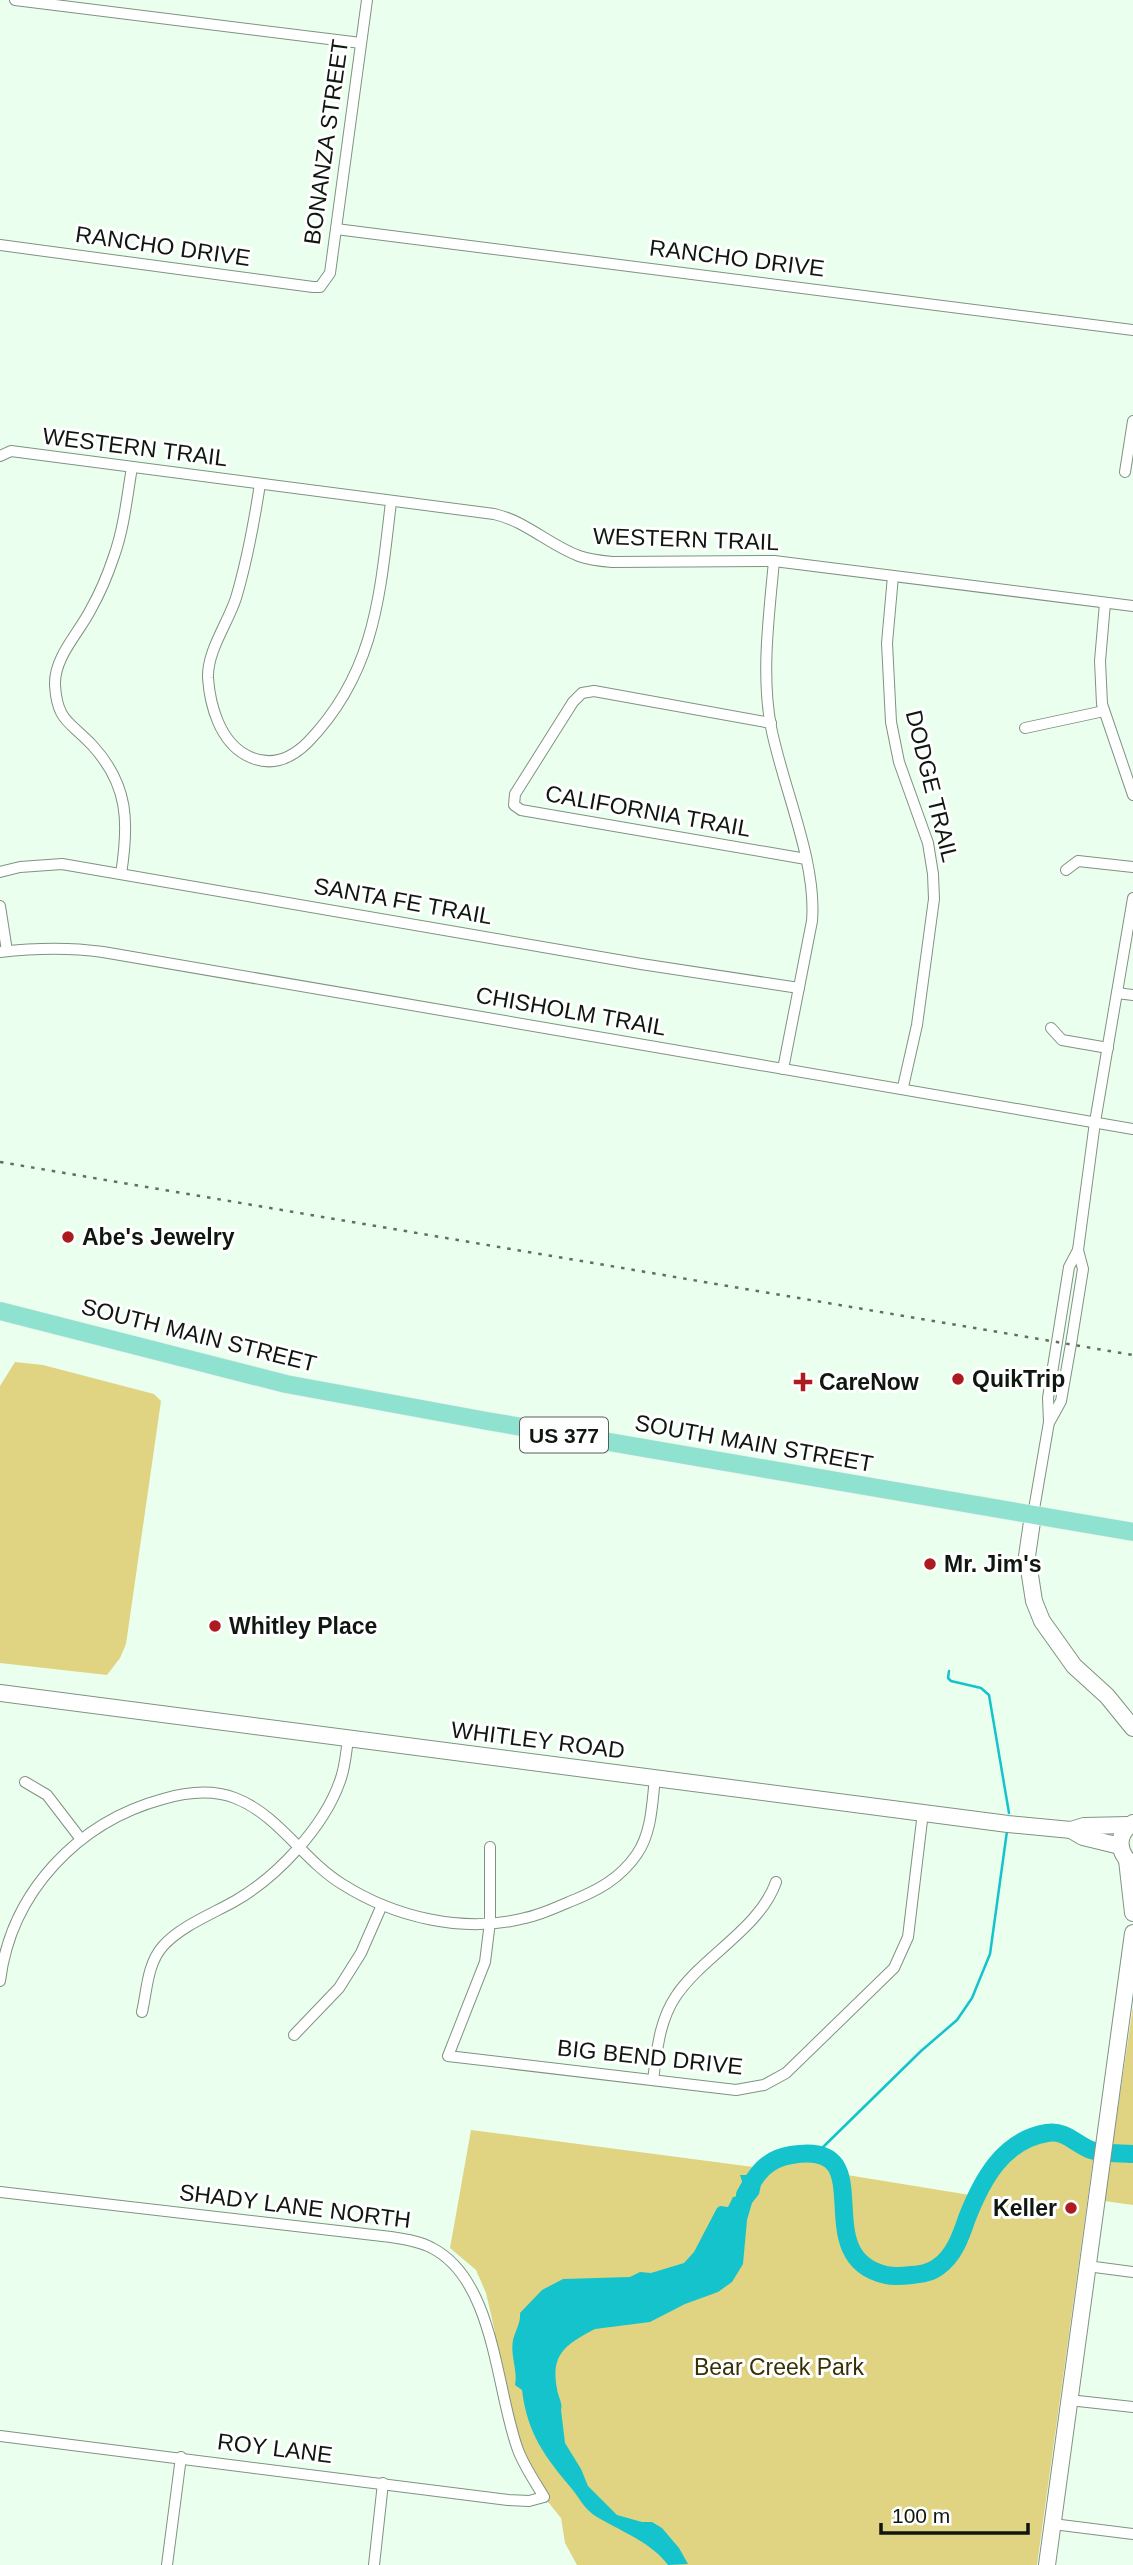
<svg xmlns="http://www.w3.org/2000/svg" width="1133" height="2565" viewBox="0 0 1133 2565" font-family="Helvetica,sans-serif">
<rect width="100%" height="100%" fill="#ebffee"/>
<g fill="#e0d482">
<path d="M15 1362 43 1365 154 1394 161 1401 126 1644 120 1658 107 1675 0 1663V1386Z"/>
<path d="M1133 2007V2205L1104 2201Z"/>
<path d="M471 2130 761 2168C775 2157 809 2144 827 2156 833 2160 837 2168 841 2174L976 2196C1004 2148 1035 2110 1091 2150L1094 2153 1037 2565H577L565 2543 561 2518 544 2497 527 2468 491 2339 495 2332 486 2293 476 2270 450 2248Z"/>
</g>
<path fill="#14c3cb" d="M750 2170 762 2180 759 2194 752 2203 747 2220 743 2264 732 2282 718 2292 685 2304 650 2322 595 2329C567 2344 550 2353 557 2389 558 2397 563 2403 561 2410L565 2443 581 2469 588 2486 617 2515 642 2522H652L662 2528 679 2548 688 2564 668 2565C651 2542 620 2531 597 2517 585 2510 580 2499 572 2489 545 2457 527 2433 522 2390L515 2385C518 2370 510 2356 513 2340 515 2331 521 2323 520 2313L542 2290 563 2279 630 2277 640 2272 651 2273 684 2263 694 2252 717 2208 720 2206 728 2207 733 2197 738 2196 739 2189 743 2184 740 2175H747Z"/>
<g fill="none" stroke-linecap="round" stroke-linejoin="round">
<g stroke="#14c3cb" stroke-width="2.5">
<path d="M949 1671 948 1678 951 1681 981 1688 989 1695 1009 1813"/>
<path d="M818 2152 921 2051 957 2020 972 1998 990 1954 1007 1831"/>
</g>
<path stroke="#14c3cb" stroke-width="18" d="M745 2195C756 2174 766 2159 791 2155 886 2138 804 2257 886 2275 894 2277 903 2276 912 2275 921 2274 930 2273 938 2267 954 2256 961 2236 967 2218 982 2180 1003 2140 1047 2133 1066 2130 1075 2144 1091 2150 1103 2154 1120 2153 1133 2154"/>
<g stroke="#809283" stroke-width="12">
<g id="street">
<path d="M15 0 361 43"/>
<path d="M336 229 1133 330"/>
<path d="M0 245 313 287H320L330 273 367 0"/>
<path d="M0 456 11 451 494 514C526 521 549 545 579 556 590 560 601 561 612 562L774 561 1133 606"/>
<path d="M1125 472 1133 421"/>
<path d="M260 484C254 523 247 561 236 598 228 623 207 651 208 678 210 706 220 741 246 755 270 768 291 759 308 742 376 672 380 593 391 502"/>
<path d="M774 561C769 616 761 673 771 727 783 788 817 861 812 921L783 1069"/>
<path d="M893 576 887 643 891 722 899 762 928 843 933 874 934 899 917 1025 903 1087"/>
<path d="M1105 603 1100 661 1102 704 1133 795"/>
<path d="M771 723 594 691 582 693 573 702 515 794 514 805 521 810 806 859"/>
<path d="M1025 728 1104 711"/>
<path d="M1066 870 1078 861 1133 867"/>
<path d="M0 872 20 867 62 864 641 964 799 988"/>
<path d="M121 874C129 823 129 785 92 745 71 722 57 722 55 685 54 657 79 633 91 609 100 593 108 574 114 556 124 528 127 497 132 467"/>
<path d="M0 906 7 951"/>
<path d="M0 952C34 948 68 947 103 952L1133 1129"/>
<path d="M1117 993 1133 995"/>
<path d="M1051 1028 1062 1040 1108 1048"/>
<path d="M1050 1421 1061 1401 1071 1344 1083 1269 1078 1250"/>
<path d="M1033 1515 1049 1422 1048 1398 1069 1267 1078 1250 1095 1122 1133 898"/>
<path d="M25 1782 47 1795 80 1838"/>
<path d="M490 1847V1922L485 1962 448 2056 736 2090 764 2085 786 2073 894 1968 908 1937 923 1812"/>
<path d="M0 1981C11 1892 78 1822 163 1799 187 1792 211 1789 235 1798 279 1815 303 1860 342 1884 394 1917 463 1934 525 1918 540 1915 555 1908 569 1902 597 1891 620 1879 637 1854 652 1832 652 1803 655 1778"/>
<path d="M142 2012C147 1991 147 1964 163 1946 181 1926 212 1914 235 1901 277 1877 324 1827 340 1781 345 1768 346 1753 348 1739"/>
<path d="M294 2035 339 1988 361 1953 382 1905"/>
<path d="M653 2080C657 2051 659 2021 676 1996 703 1956 760 1928 776 1882"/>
<path d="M0 2192 391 2237C404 2239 420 2241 432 2248 495 2280 496 2391 518 2450 524 2466 535 2482 544 2497L529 2501 508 2500 0 2436"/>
<path d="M1087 2266 1133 2272"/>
<path d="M1069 2400 1133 2407"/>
<path d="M1053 2524 1133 2534"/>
<path d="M167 2565 181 2457"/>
<path d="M374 2565 383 2483"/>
</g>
</g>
<g stroke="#809283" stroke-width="18">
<g id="secondary">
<path d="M1033 1515 1027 1556 1034 1601 1042 1621 1074 1666 1107 1696 1133 1728"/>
<path d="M0 1693 1008 1824 1071 1830 1084 1826 1129 1825"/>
<path d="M1133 1823C1116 1834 1117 1853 1133 1865"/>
<path d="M1071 1830 1083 1837 1120 1846"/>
<path d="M1127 1860 1133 1913"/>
<path d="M1047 2565 1133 1933"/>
</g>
</g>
<g stroke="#ececec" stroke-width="19">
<path id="primary" d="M0 1311 286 1384 487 1421 1133 1532"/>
</g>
<use href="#street" stroke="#fff" stroke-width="10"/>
<use href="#secondary" stroke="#fff" stroke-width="16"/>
<use href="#primary" stroke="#90e2d0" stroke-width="18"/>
<path stroke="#626e64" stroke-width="2.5" stroke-dasharray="3.5 7" stroke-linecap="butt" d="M0 1162 1133 1355"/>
</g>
<g fill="#ad1b20" stroke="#fff" stroke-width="2.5">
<circle cx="68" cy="1237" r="7"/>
<circle cx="958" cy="1379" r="7"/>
<path d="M799.5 1371.5h7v7h7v7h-7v7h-7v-7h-7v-7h7z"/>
<circle cx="930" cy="1564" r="7"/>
<circle cx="215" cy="1626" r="7"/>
<circle cx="1071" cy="2208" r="7"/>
</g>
<g text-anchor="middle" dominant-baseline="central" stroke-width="6" stroke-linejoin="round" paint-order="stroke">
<rect fill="#fff" stroke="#585d58" stroke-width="2" x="520" y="1417.5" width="88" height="35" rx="5"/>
<g font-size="21" font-weight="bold" fill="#101711">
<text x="564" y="1435">US 377</text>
</g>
<g font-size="23" fill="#101711" stroke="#fff">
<text transform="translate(326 142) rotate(-82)">BONANZA STREET</text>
<text transform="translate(163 246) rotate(8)">RANCHO DRIVE</text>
<text transform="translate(737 258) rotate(7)">RANCHO DRIVE</text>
<text transform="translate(135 447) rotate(7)">WESTERN TRAIL</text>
<text transform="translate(686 539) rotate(2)">WESTERN TRAIL</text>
<text transform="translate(932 786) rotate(76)">DODGE TRAIL</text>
<text transform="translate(648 811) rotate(10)">CALIFORNIA TRAIL</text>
<text transform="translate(403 901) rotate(10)">SANTA FE TRAIL</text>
<text transform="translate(571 1011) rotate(10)">CHISHOLM TRAIL</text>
<text transform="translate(199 1335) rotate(14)">SOUTH MAIN STREET</text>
<text transform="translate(754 1443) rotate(10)">SOUTH MAIN STREET</text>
<text transform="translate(538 1740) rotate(7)">WHITLEY ROAD</text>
<text transform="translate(650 2057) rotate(6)">BIG BEND DRIVE</text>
<text transform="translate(295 2206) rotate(7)">SHADY LANE NORTH</text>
<text transform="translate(275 2448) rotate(7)">ROY LANE</text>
</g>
<g font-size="23" font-weight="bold" fill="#101711" stroke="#fff" text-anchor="start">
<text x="82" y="1237">Abe's Jewelry</text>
<text x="972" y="1379">QuikTrip</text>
<text x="819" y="1382">CareNow</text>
<text x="944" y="1564">Mr. Jim's</text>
<text x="229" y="1626">Whitley Place</text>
<text x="1057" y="2208" text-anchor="end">Keller</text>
</g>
<g font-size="23" fill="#373003" stroke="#fff">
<text x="779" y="2367">Bear Creek Park</text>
</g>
</g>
<path d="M881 2523v10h147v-10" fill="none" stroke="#101711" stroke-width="3.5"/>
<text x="892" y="2523" font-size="21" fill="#101711" stroke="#ffffff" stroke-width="5" paint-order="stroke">100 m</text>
</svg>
